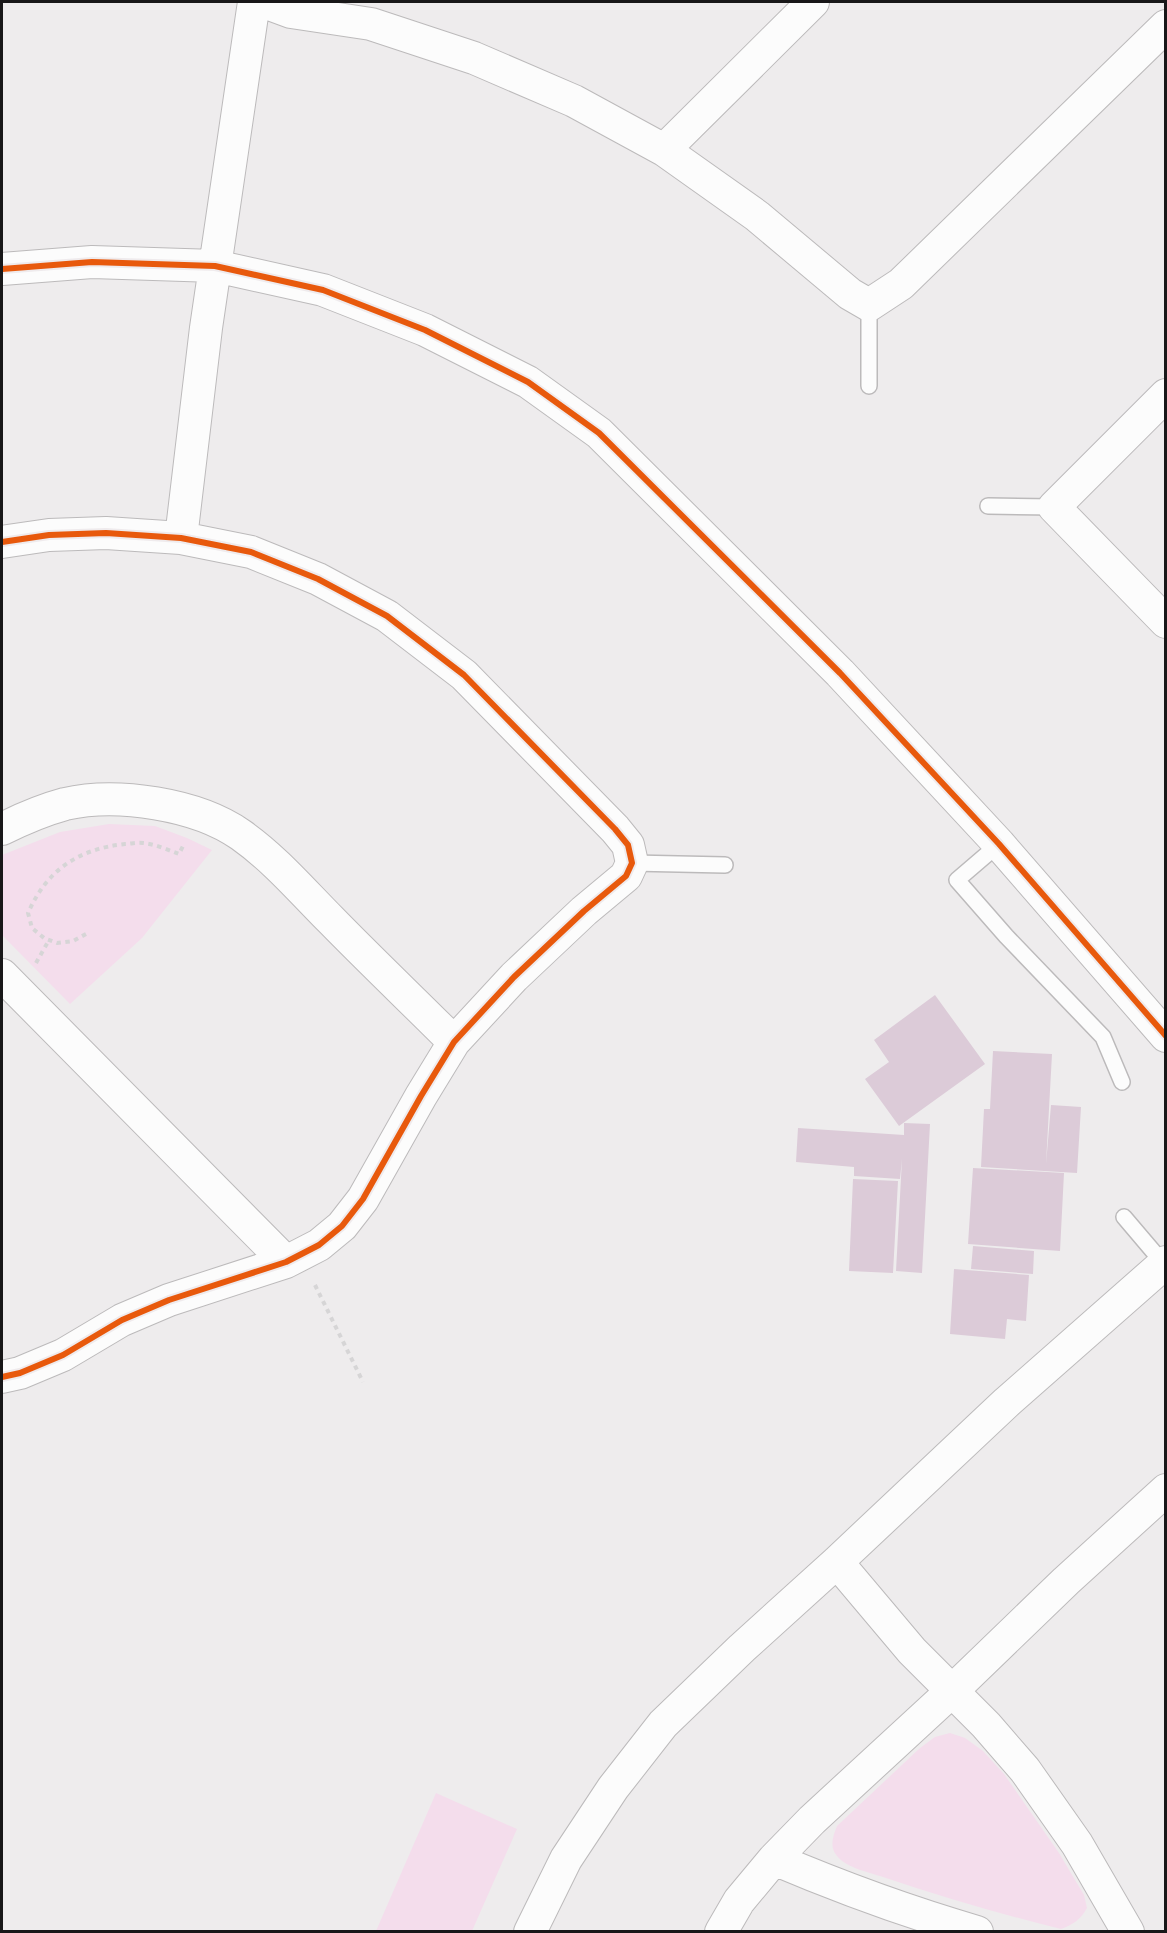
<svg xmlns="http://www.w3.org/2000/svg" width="1167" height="1933" viewBox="0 0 1167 1933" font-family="'Fira Sans Condensed',sans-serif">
<rect width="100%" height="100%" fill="#eeeced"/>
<path fill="#f4ddec" d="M109 824 155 826 187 838 212 850 142 938 70 1004 2 935V855L60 832Z
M950 1733 965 1738 983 1751 1004 1774 1059 1853 1084 1895 1087 1908C1080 1920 1074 1924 1061 1929 1001 1914 941 1897 883 1877 868 1872 847 1868 837 1856 829 1847 833 1836 837 1826L920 1748 935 1737Z
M436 1793 517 1829 472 1931H376Z"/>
<path fill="#dccbd8" d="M935 995 985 1064 899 1126 865 1079 889 1062 874 1040Z
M993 1051 1052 1054 1046 1164 1051 1105 1081 1107 1077 1173 981 1167 984 1109H990Z
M904 1123 930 1124 922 1273 896 1271 902 1159 900 1179 854 1176V1167L796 1162 798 1128 904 1135Z
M973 1168 1064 1173 1060 1251 968 1244Z
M853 1179 898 1181 893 1273 849 1271Z
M973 1246 1034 1251 1033 1274 971 1269Z
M954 1269 1029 1275 1026 1321 1007 1319 1005 1339 950 1334Z"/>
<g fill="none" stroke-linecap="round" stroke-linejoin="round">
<defs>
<path id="service" d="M869 386V305
M988 506 1054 507
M999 844 957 880 1006 936 1103 1037 1122 1082
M632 863 725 865
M1124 1217 1163 1263"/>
<path id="minor" d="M264 2 291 12 371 24 474 58 574 101 664 150 757 216 850 294 869 305 901 284 1166 26
M664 150 813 2
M2 269 92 262 215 266 323 290 425 330 528 382 599 433 840 673 999 844 1166 1036
M1166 395 1054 507 1166 622
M181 538 206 328 254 2
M2 542 49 535 106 533 181 538 251 552 318 579 387 616 464 675 615 829 628 845 632 863 626 876 584 911 514 977 454 1042 421 1096 363 1199 342 1226 319 1245 286 1262 169 1300 122 1320 63 1355 20 1373 2 1377
M2 829C22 819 43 810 65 804 117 792 197 804 241 835 275 859 302 891 331 920 371 961 413 1001 454 1042
M2 975 286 1262
M837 1562 912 1651 986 1725 1025 1770 1077 1844 1128 1932
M774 1859C840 1887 908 1912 977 1932
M530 1932 566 1859 613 1788 663 1724 742 1648 837 1562 1007 1402 1166 1262
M721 1932 739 1901 774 1859 812 1820 952 1691 1066 1581 1166 1490"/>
</defs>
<use href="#service" stroke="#bcbabb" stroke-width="18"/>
<use href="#minor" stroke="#bcbabb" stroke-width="34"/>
<path stroke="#d6d5d6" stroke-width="4" stroke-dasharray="4.5 4.5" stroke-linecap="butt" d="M86 934 73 941 57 943 44 938 32 928 28 913C47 870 78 849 125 844 130 844 137 842 143 843 155 844 168 850 179 854L184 844
M36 963 49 940
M315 1285 363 1382"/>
<use href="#service" stroke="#fcfcfc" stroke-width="15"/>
<use href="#minor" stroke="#fcfcfc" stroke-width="32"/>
<defs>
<path id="cycleway" d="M2 269 92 262 215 266 323 290 425 330 528 382 599 433 840 673 999 844 1166 1036
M2 542 49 535 106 533 181 538 251 552 318 579 387 616 464 675 615 829 628 845 632 863 626 876 584 911 514 977 454 1042 421 1096 363 1199 342 1226 319 1245 286 1262 169 1300 122 1320 63 1355 20 1373 2 1377"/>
</defs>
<use href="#cycleway" stroke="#efebed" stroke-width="10"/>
<use href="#cycleway" stroke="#e8590c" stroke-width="6"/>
</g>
<rect width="1167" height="1933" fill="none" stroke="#181718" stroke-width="6"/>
</svg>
